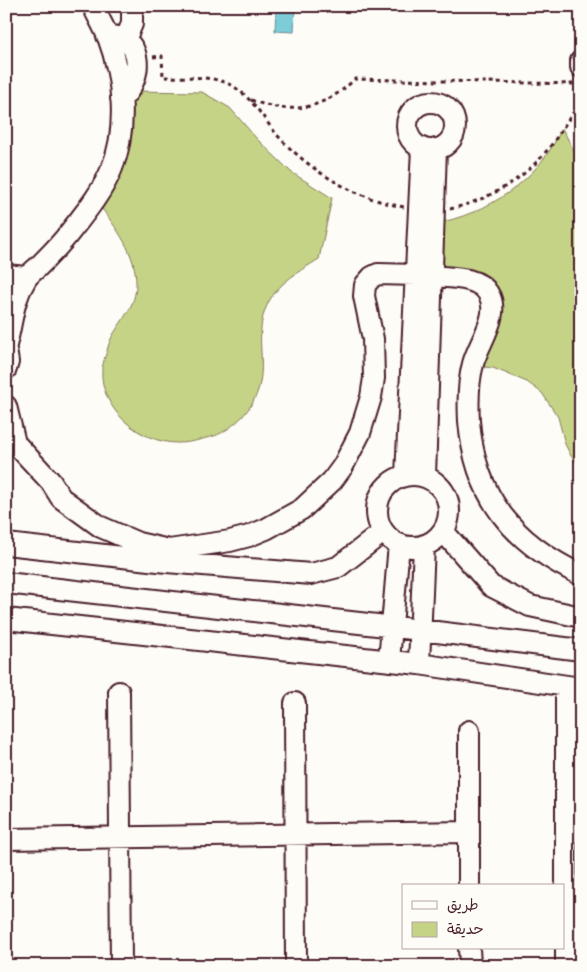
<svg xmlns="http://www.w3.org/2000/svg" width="587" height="972" viewBox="0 0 587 972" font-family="Mali,'Playpen Sans Arabic',sans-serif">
<rect width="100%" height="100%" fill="#fdfcf7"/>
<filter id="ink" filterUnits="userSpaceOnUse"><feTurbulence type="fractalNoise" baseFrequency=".02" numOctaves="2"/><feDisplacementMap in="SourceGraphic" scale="10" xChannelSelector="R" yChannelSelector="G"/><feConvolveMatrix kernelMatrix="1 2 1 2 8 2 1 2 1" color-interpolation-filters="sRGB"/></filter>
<g filter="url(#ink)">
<path fill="#c5d387" stroke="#887959" d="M129 91 202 92 230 108 257 139 291 172 332 198 319 259C300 271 279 282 268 303 248 343 279 376 242 417 235 424 224 433 214 436 202 439 191 443 178 443 140 443 99 409 102 369 103 362 106 354 108 347 113 327 135 312 136 286 137 253 116 228 97 202Z
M562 128 581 164V467L571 456 565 444 558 417 542 393 527 382 493 368 476 366 490 315 473 284 429 271 433 224C488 214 539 180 562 128Z"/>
<path fill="#7dcdd9" stroke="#698793" d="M276 6H295L294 32 275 31Z"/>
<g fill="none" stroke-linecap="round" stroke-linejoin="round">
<defs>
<path id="minor" d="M107 36C144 34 144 79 121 99
M125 40 132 24V6
M581 61V67
M407 126a24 24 0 1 1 48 0a24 24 0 1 1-48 0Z
M6 275 26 277
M432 276C449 278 478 276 488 293 502 315 478 343 473 364 468 382 468 403 469 421 475 497 513 543 581 575
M6 345C13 320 12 302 26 279 29 274 35 270 39 266 50 255 61 244 70 232 85 213 103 191 112 168 128 128 123 77 108 37 104 27 98 17 93 6
M6 350 8 362 6 369
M6 406 15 443 51 482 61 498 101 527 138 543 169 550 230 541 249 536 266 529 302 509 332 481 343 466 360 433 371 397 374 378 373 339 364 296 365 285 372 277 378 274 416 275
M377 511a36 36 0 1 1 72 0a36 36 0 1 1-72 0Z
M406 475 422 148
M425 476 436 149
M443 531 491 586 530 606 581 617
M6 544 167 562 311 574 338 567 383 532
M6 583 421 630 581 650
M6 619 419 664 581 688
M389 661 399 544
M419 664 424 545
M566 687V966
M119 692 121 966
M295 703 296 966
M469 731V886
M6 839 469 832
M469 948 470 966"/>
</defs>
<use href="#minor" stroke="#4a1f2b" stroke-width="24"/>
<path stroke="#4a1f2b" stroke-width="3" stroke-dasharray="4 4" stroke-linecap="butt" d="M153 57 162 56 163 77C184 78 207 75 227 83 251 94 263 119 279 137 311 172 357 199 404 207
M251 100C291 116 324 109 355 79L575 84
M450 209C491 199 527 178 552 144 562 130 570 116 581 102"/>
<use href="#minor" stroke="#fdfcf7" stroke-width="20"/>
</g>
</g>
<rect width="587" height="972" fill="none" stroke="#fdfcf7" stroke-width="25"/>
<rect x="12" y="12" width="562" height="947" fill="none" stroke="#4a1f2b" stroke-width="2" filter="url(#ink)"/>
<rect x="402" y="884" width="162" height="65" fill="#fdfcf7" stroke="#b5a4a5"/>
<rect x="412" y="901" width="25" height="8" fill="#fdfcf7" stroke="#b5a4a5"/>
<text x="447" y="910" font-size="15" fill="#4a1f2b">طريق</text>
<rect x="412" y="922" width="25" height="15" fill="#c5d387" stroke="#b5a4a5"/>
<text x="447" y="934" font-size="15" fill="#4a1f2b">حديقة</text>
</svg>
